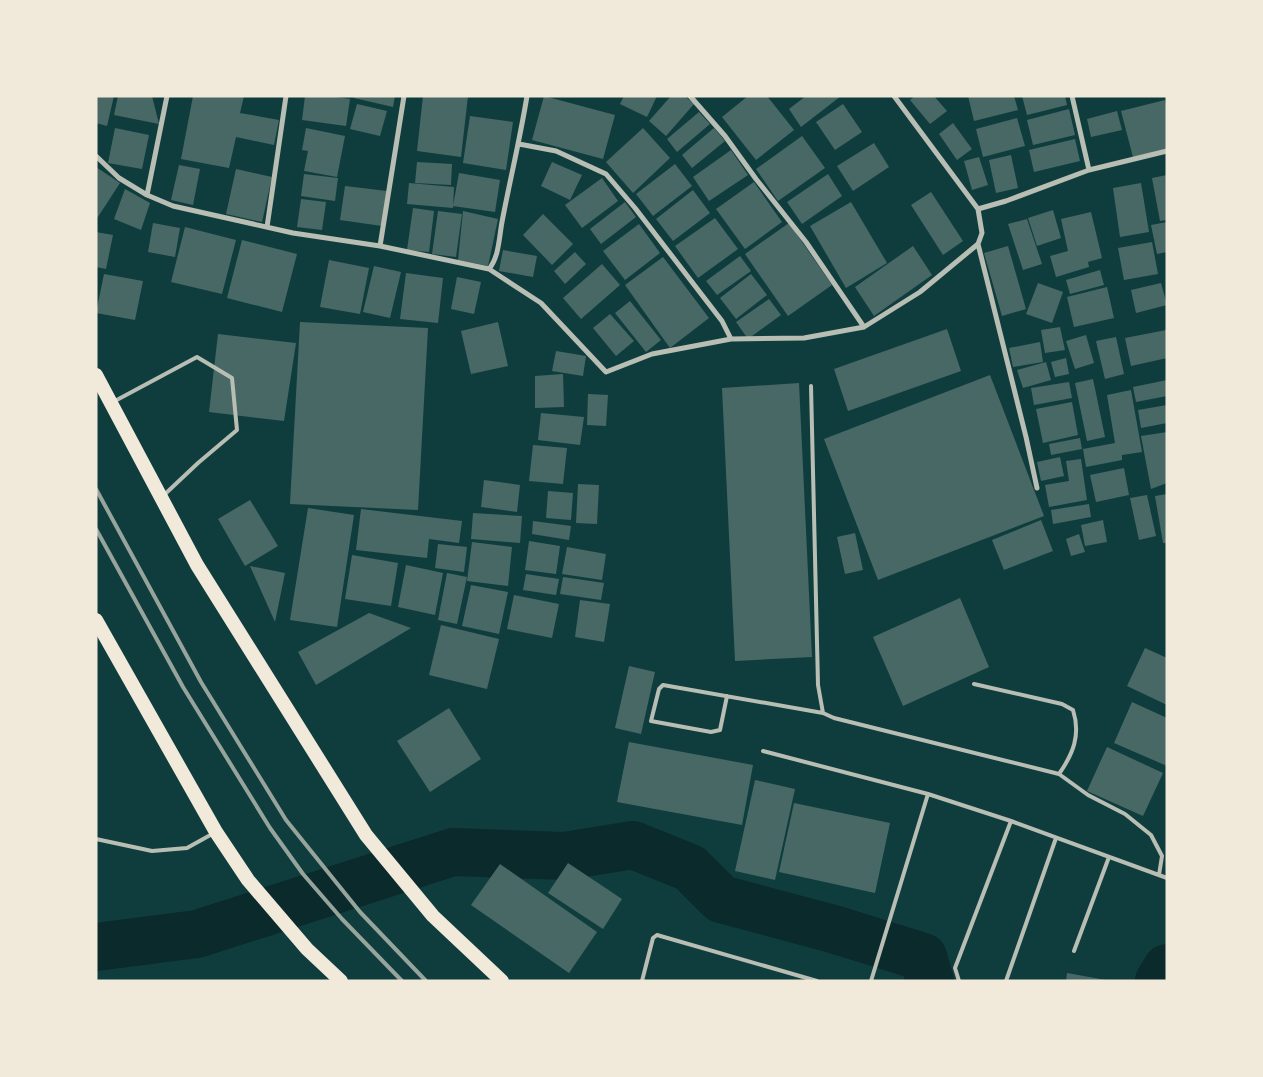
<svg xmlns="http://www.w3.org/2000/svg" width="1263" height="1077" viewBox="0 0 1263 1077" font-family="Quicksand,sans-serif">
<rect width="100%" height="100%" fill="#0f3d3e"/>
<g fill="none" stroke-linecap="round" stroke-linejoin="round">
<path stroke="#0a2a2b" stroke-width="48" d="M96 947 197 934 453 852 565 856 633 845 690 868 721 899 833 929 923 957 930 981
M1159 981 1167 968"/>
</g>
<path fill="#486865" d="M96 96H114L107 126 96 123Z
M118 96H152L159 124 114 115Z
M193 96H244L240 113 279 120 274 145 236 137 229 168 181 159Z
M305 96H329L350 99 346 126 302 120Z
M355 96H395L393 107 354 98Z
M423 96H468L461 157 417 151Z
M544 96 615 115 603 159 532 140Z
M624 96H657L647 117 620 104Z
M671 96H685L694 104 666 136 649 121Z
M748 96H767L794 130 756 160 722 117Z
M806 96H841L801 127 789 109Z
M915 96H934L947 111 930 124 910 100Z
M968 96H1014L1018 110 974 121Z
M1022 96H1065L1067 105 1027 115Z
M1165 100 1167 107V149L1133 157 1121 111Z
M357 104 387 111 380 136 350 129Z
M843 104 862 132 835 150 816 122Z
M1069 109 1075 135 1033 145 1027 120Z
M1117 111 1122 130 1091 137 1087 119Z
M699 112 710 124 677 152 667 139Z
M470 116 513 122 506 170 463 163Z
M1017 118 1025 146 983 157 976 129Z
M953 123 972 149 957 160 939 134Z
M115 128 149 135 142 169 108 163Z
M306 128 345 136 337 177 304 171 308 151 302 150Z
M643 128 670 158 633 193 606 162Z
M714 128 725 141 692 168 682 155Z
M802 136 825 168 778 201 756 169Z
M1075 139 1080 161 1034 172 1029 150Z
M874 143 889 167 853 191 837 166Z
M731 150 748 175 709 201 693 177Z
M1011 155 1018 188 996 193 989 160Z
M979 157 988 185 972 190 964 161Z
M417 162 452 164 451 185 415 183Z
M552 162 582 175 570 200 541 186Z
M675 164 692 186 653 216 636 194Z
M179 165 200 169 193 205 171 200Z
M96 167 120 183 96 220Z
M236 169 272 177 262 222 226 214Z
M459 173 500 180 495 212 453 206Z
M304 174 338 178 335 201 301 196Z
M828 174 842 196 802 224 787 202Z
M1167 175V220L1160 221 1152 178Z
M602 178 618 201 582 228 565 205Z
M754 182 782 222 745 249 716 209Z
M409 183 454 187 453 208 407 204Z
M1141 183 1149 232 1120 237 1113 188Z
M345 186 387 191 382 226 340 220Z
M125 189 150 203 141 230 114 219Z
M693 190 710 213 673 241 656 219Z
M931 192 963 241 943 255 911 205Z
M301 199 326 202 322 230 297 227Z
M625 202 636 217 601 244 590 229Z
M851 202 887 263 846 288 810 226Z
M413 208 434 211 429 252 407 250Z
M1053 210 1061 238 1037 246 1028 218Z
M438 211 462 214 456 257 432 254Z
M463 211 498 219 488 266 458 260Z
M1091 212 1102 258 1088 262 1089 267 1056 277 1050 256 1068 251 1061 219Z
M543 214 573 244 552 265 523 235Z
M715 218 738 249 698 278 675 246Z
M1027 219 1042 264 1023 270 1008 224Z
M1167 222V252L1157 254 1151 225Z
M153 223 180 228 175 257 148 252Z
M789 223 832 285 788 316 745 254Z
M639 224 660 253 625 280 603 251Z
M185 227 236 240 222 294 171 282Z
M96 232 113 235 106 269 96 267Z
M242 240 297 254 282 312 227 298Z
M1152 242 1158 274 1124 280 1118 248Z
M913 246 932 275 874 316 855 287Z
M1008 246 1026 309 1002 316 984 253Z
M503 250 537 256 533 277 499 271Z
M575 252 586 264 565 284 554 271Z
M740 256 751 271 717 295 706 281Z
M663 257 709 318 670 348 625 285Z
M329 260 369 268 360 314 320 307Z
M602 264 620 285 581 319 563 298Z
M374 266 401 272 390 318 363 312Z
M1100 270 1104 285 1070 294 1066 280Z
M406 273 443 278 438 323 400 319Z
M104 274 143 281 135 320 96 313Z
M751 274 767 295 736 319 720 298Z
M457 277 481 282 474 314 451 309Z
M1038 283 1063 292 1052 323 1026 314Z
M1161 283 1167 305 1136 313 1131 290Z
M1107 287 1114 318 1074 327 1067 297Z
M769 299 781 315 748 339 736 322Z
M630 301 661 340 646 352 615 313Z
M610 314 634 341 616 356 593 328Z
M300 322 428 328 418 510 290 504Z
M498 322 508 366 471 374 461 331Z
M1060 327 1065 350 1045 353 1041 330Z
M947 329 961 371 848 411 834 369Z
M1166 330 1167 358 1131 366 1125 338Z
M218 334 296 343 284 421 209 412Z
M1086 335 1094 363 1075 369 1066 341Z
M1116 337 1124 374 1105 379 1096 341Z
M1040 342 1043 362 1013 367 1009 348Z
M556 351 586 356 583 376 552 371Z
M1066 358 1069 374 1055 377 1051 362Z
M1046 362 1051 380 1023 388 1017 370Z
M563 374 564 407 535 408V376Z
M990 375 1044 516 878 580 824 439Z
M1093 379 1105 437 1087 441 1075 383Z
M1167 380V396L1136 402 1133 387Z
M1069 382 1072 398 1034 405 1031 388Z
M799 383 812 657 735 661 722 388Z
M1131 390 1142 452 1122 455V460L1086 467 1083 449 1115 443 1107 395Z
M588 394 608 395 606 426 587 425Z
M1072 402 1078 435 1043 443 1036 409Z
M1167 405V423L1141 428 1138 410Z
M541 413 584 417 580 445 538 440Z
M1167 432V483L1151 489 1141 436Z
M1080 438 1082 449 1051 455 1049 444Z
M533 445 567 448 563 484 529 481Z
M1060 457 1064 476 1041 481 1037 462Z
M1081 459 1087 500 1049 507 1045 485 1069 481 1066 461Z
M1124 468 1129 495 1096 502 1090 475Z
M484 480 520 485 517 512 481 507Z
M578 484 599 485 597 524 576 523Z
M548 491 573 493 571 520 546 518Z
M1167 494V543H1163L1155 496Z
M1147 495 1156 536 1139 540 1130 498Z
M250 500 278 546 245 566 218 519Z
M1089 504 1091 517 1053 524 1051 510Z
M308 508 354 515 337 627 290 620Z
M361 509 462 521 459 543 429 539 427 558 356 550Z
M473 513 522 516 520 543 471 539Z
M1041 520 1053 551 1004 570 992 540Z
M1103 520 1107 542 1085 546 1081 525Z
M533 521 571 526 569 540 532 534Z
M855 533 863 570 845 574 837 537Z
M1079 534 1085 552 1071 556 1066 539Z
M529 541 560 546 556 574 525 570Z
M472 542 512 547 508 586 467 581Z
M438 544 467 547 464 572 435 568Z
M567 547 606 554 602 580 562 574Z
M352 555 398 563 391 606 345 599Z
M406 565 443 573 435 615 398 607Z
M250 566 285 573 275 622Z
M447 573 467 577 457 624 438 620Z
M526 574 559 579 556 595 523 590Z
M563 577 604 583 601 600 560 594Z
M471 585 508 592 499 634 462 626Z
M514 595 559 604 552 638 507 629Z
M960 598 989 667 903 706 873 637Z
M580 600 610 604 604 642 575 637Z
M369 613 411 628 316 685 298 652Z
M441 625 499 639 487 689 429 675Z
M1145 648 1167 658V705L1127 686Z
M629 666 655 672 641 734 615 728Z
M1132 702 1167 718V766L1114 743Z
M449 708 481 759 430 792 397 741Z
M629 742 753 765 742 825 617 802Z
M1107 747 1163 773 1143 816 1087 791Z
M755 780 795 789 775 880 735 871Z
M794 803 890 823 875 893 779 872Z
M568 863 622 899 603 929 548 893Z
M500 864 597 932 569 973 471 905Z
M1067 973 1106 980V981H1066Z"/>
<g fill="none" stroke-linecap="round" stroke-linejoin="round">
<path stroke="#b8beb3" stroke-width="4" d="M811 386 818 685 823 713 834 718 1059 774 1088 795 1125 814 1151 835 1162 856 1159 875
M113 402 197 357 232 378 237 430 198 463 164 495
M974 684 1062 704 1073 710C1081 735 1073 754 1059 774
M727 696 720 730 711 732 651 721 659 689 663 685 823 713
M763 751 928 794 1011 821 1167 878
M96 839 152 851 187 848 214 833
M1074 951 1109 857
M642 981 653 938 657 935 817 981
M871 981 928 794
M959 981 955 968 1011 821
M1006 981 1056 838"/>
<path stroke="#b8beb3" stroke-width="5" d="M690 96 725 136 756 179 806 242 864 327
M1072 96 1089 170
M519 144 556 151 606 174 635 208 722 321 731 339
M96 156 119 178 147 195 173 206 293 233 380 246 489 269 541 303 606 372 652 354 731 339 804 338 864 327 920 292 978 244 982 233 978 209 894 96
M147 195 167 96
M978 209 1006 201 1089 170 1167 151
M267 227 286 96
M978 244 1026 437 1037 488
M380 246 404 96
M489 269C499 257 499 238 502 222 510 180 520 139 527 96"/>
<path stroke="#f1e9da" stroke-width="14" d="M96 375 197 565 366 835 433 916 502 981
M96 620 216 832 248 880 307 949 341 981"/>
<path stroke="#97a49c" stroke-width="4" d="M96 489 201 682 286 820 360 912 426 981
M96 529 183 687 270 828 303 874 342 919 402 981"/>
</g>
<rect width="1263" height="1077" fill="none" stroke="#f1e9da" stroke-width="195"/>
</svg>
